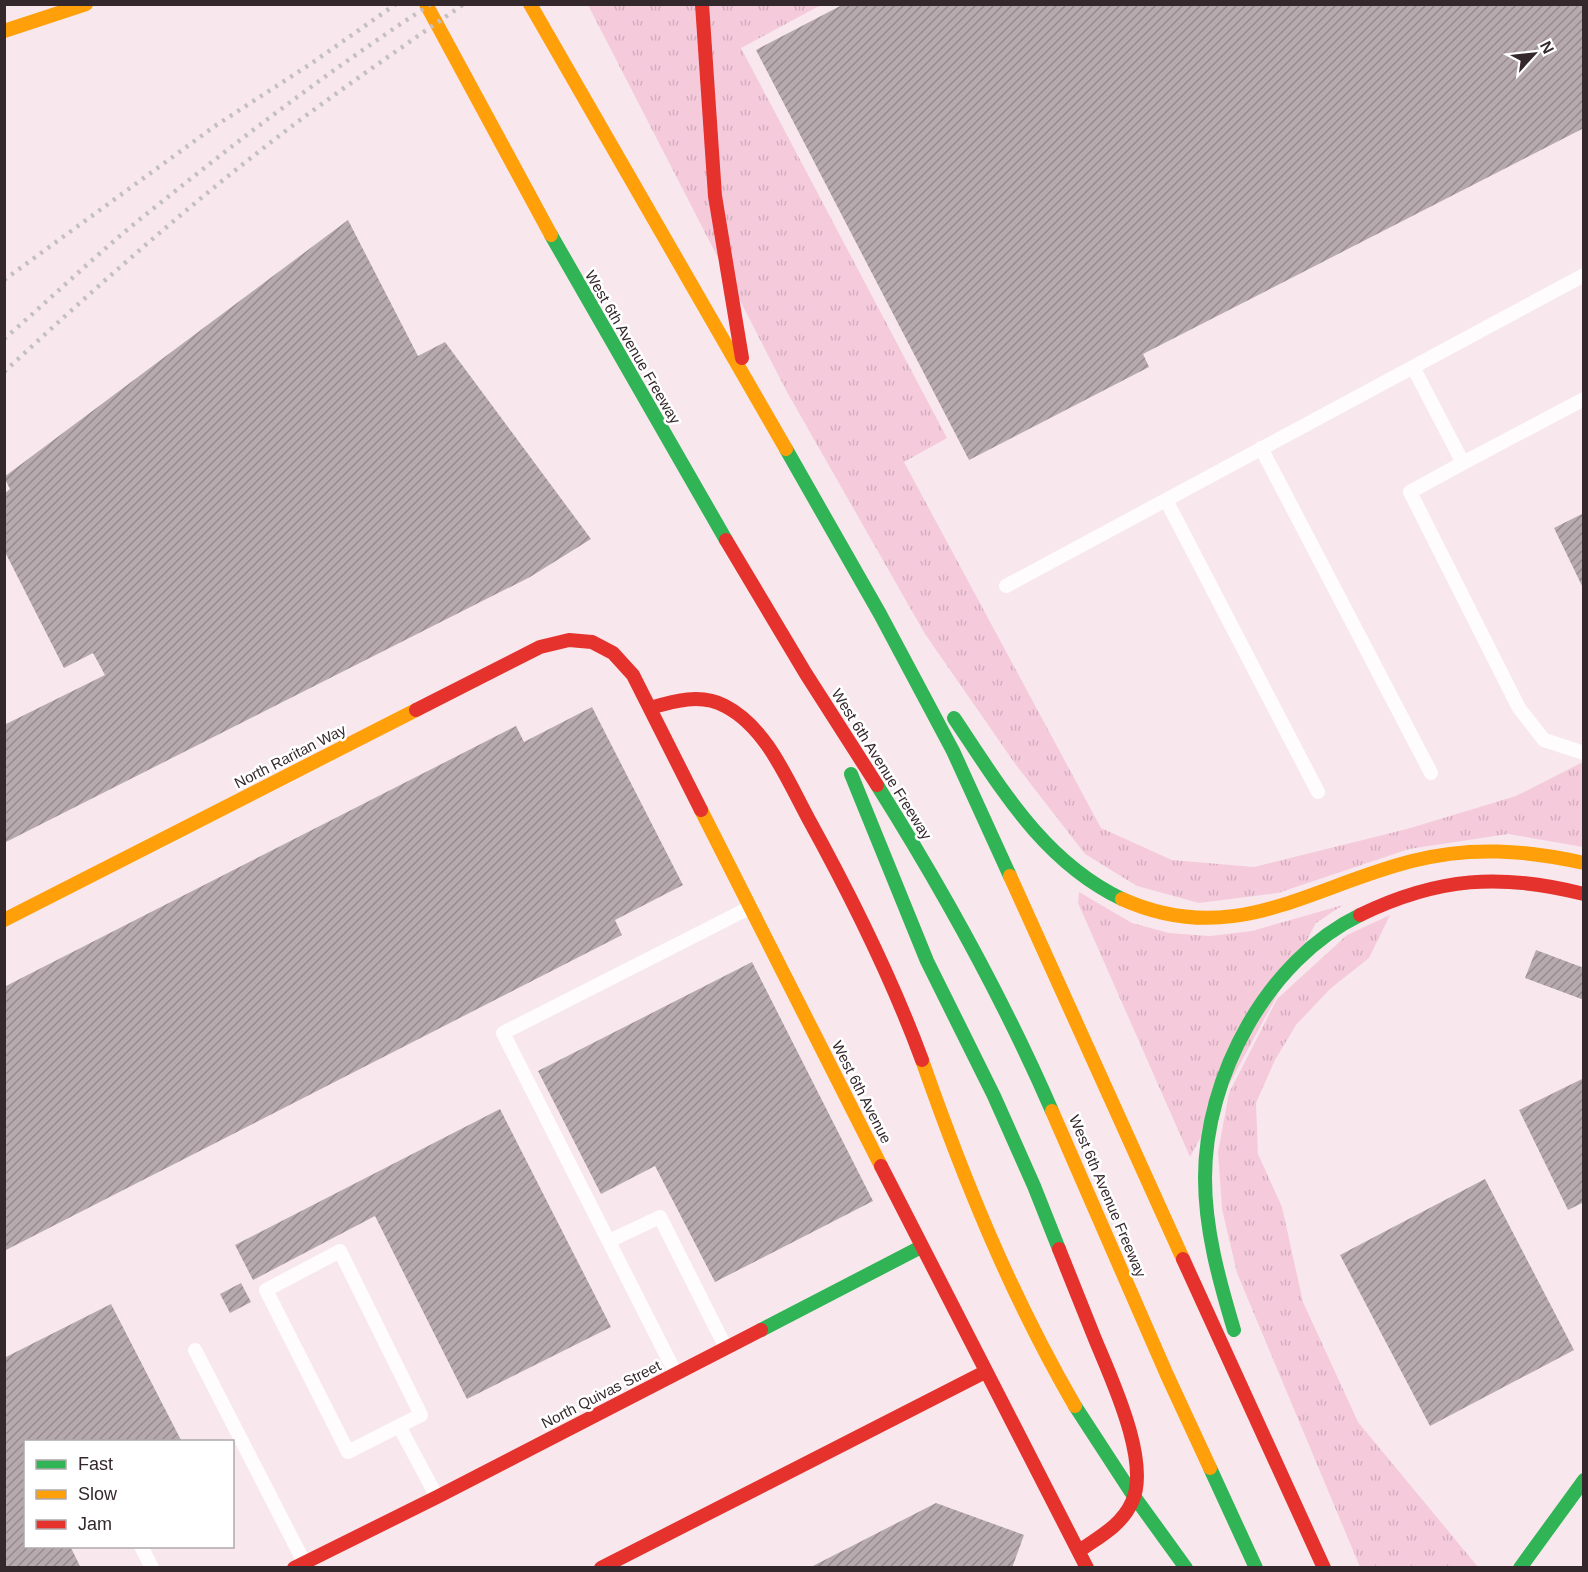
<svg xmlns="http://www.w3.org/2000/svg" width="1588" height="1572" viewBox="0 0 1588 1572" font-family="Helvetica,sans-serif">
<defs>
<pattern id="grass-tufts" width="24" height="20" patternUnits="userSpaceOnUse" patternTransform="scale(1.5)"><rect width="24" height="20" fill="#f5cbdc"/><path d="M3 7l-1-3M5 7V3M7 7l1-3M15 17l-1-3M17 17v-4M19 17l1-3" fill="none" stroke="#d3aebd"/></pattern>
<pattern id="building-hatch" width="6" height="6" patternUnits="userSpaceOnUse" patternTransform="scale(1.5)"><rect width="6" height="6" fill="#b7aaaf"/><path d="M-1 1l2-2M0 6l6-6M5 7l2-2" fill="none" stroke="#968a8f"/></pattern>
</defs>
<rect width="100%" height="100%" fill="#f8e8ee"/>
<path fill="url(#grass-tufts)" d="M588 5H821L741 48 947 438 904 462 1101 828 1172 860 1254 867 1407 829 1516 796 1583 762V847L1508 834 1409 849 1278 893 1199 903 1137 886 1085 854 1016 765 925 634 787 392Z
M1079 892 1132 923 1169 933 1210 936 1252 931 1343 905 1316 923 1190 1157 1078 903Z
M1390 915 1369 958 1330 989 1296 1025 1275 1060 1256 1103 1258 1154 1282 1207 1303 1302 1358 1422 1478 1567H1360L1237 1273 1222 1209 1218 1152 1229 1093 1277 999 1347 935Z"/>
<path fill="url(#building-hatch)" d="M844 4H1584V128L1143 354 1149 367 969 460 756 50Z
M348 220 418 356 445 342 591 539 530 577 4 843V725L105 675 93 653 64 668 4 550V494L10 489 4 477Z
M1584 513V590L1554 528Z
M592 707 683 885 615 920 622 935 4 1251V987L516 726 524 742Z
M1536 950 1584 968V1000L1525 978Z
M752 962 873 1201 715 1282 655 1166 601 1194 538 1071Z
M1584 1078V1202L1568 1210 1519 1110Z
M500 1109 611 1327 467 1399 375 1216 253 1280 235 1245Z
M1485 1179 1574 1350 1430 1426 1340 1255Z
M241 1283 251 1302 230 1313 220 1294Z
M111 1304 182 1442H26V1546H70L81 1568H4V1358Z
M936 1503 1024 1535 1012 1568H809Z"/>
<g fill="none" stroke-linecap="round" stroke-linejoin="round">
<path stroke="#fefcfc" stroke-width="14" d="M1413 367 1463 463 1584 399
M1261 448 1431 773
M1463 463 1410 492 1519 708 1544 740 1584 753
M1166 500 1318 792
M1006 586 1584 275
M609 1241 660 1217 726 1348
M195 1350 304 1562
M676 1374 503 1033 751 907
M399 1426 348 1452 266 1290 340 1251 421 1415 399 1426 437 1497
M141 1546 152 1568"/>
<path stroke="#30b455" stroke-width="14" d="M551 235 726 540
M786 449 880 614 953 751 1010 876
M954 718C1001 788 1043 861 1122 899
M851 774 927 961 994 1096 1034 1186 1059 1249
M877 785C943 890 1002 996 1052 1111
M761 1330 921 1247
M1234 1330C1219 1280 1205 1230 1205 1178 1205 1077 1267 960 1360 915
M1075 1406 1131 1492 1186 1568
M1210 1468 1256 1568
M1520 1568 1584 1480"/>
<path stroke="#ff9f0a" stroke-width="14" d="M426 4 551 235
M530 4 786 449
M4 31 86 4
M701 810 881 1166
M1010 876 1183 1259
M1122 899C1233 949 1309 887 1412 861 1470 846 1526 850 1584 863
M4 920 416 710
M922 1060C964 1180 1011 1296 1075 1406
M1052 1111 1167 1375 1210 1468"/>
<path stroke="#e5322d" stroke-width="14" d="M702 4 715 196 742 358
M726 540 806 674 877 785
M650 708C674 701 701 693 725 706 766 727 787 779 808 818 851 896 891 976 922 1060
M416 710 540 647 569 640 592 642 613 653 633 675 701 810
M1360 915C1438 877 1501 873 1584 894
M881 1166 1087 1568
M1059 1249C1071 1279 1083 1309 1095 1339 1111 1378 1151 1462 1132 1502 1122 1525 1099 1537 1079 1551
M1183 1259 1324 1568
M294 1568 437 1497 761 1330
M601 1568 985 1372"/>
<path stroke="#c4c0c2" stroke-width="4.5" stroke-dasharray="3 6" stroke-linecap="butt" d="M4 280 215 126 312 63 396 4
M4 339C56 294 105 246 159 204 246 134 337 65 431 4
M4 372C98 285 194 200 296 123 351 82 408 43 464 4"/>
</g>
<g text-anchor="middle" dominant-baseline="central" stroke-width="5" stroke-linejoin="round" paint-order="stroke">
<g font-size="15" fill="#35282d" stroke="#fff">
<text transform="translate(633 347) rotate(60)">West 6th Avenue Freeway</text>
<text transform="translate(290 756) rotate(-27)">North Raritan Way</text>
<text transform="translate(882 764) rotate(58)">West 6th Avenue Freeway</text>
<text transform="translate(862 1092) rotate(63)">West 6th Avenue</text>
<text transform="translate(1108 1196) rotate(67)">West 6th Avenue Freeway</text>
<text transform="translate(601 1394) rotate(-27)">North Quivas Street</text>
</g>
</g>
<rect width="1588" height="1572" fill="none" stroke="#35282d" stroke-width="12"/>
<rect x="24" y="1440" width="210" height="108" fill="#ffffff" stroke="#aea9ab" stroke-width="1.5"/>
<rect x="36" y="1460" width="30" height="9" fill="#30b455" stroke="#aea9ab" stroke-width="1.5"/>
<text x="78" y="1470" font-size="18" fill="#35282d">Fast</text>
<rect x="36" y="1490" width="30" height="9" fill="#ff9f0a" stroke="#aea9ab" stroke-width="1.5"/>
<text x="78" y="1500" font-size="18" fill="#35282d">Slow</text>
<rect x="36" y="1520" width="30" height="9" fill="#e5322d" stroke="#aea9ab" stroke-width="1.5"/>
<text x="78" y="1530" font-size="18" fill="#35282d">Jam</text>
<g transform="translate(1534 54) rotate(63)" stroke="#ffffff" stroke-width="4.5" paint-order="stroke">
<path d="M0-4.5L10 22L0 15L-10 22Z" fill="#35282d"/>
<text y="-9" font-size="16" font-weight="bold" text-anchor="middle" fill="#35282d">N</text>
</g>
</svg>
